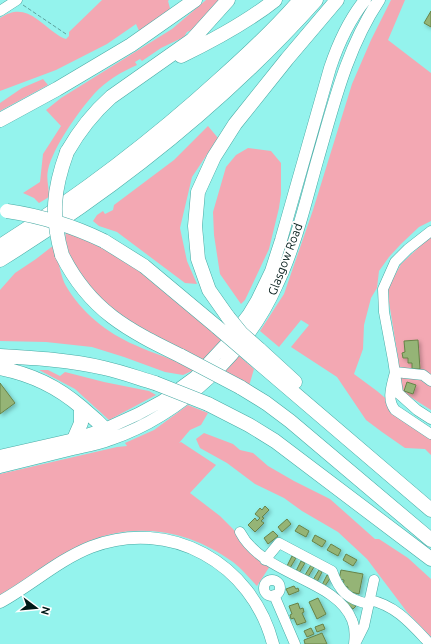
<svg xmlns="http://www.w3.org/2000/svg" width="431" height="644" viewBox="0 0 431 644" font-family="Ubuntu,sans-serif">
<defs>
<filter id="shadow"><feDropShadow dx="2" dy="2" stdDeviation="2" flood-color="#0004"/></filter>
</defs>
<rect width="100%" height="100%" fill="#94f3ed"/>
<path fill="#f3a8b3" d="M102 0H169L168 1 171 12 140 33 136 24 107 44 56 70 0 91V18C24 2 37 20 55 33 59 36 62 38 66 39L69 36V32Z
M206 0H219L197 28 187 32 184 37 161 48 142 61 140 59 135 62 137 65C121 72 106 81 94 94 79 111 53 147 48 170 46 179 49 187 49 197L39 203 34 198 23 193 40 182 43 154 61 126 46 110 61 98 172 29Z
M391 0H405L388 40 431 73V221L419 227 401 244 389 257 379 271 377 288 371 298 364 325 363 349 354 374 377 391 431 437V455L425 449 405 448 382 432 366 420 337 377 291 347 309 325 301 320 279 347 260 331 284 294 313 210 352 84 371 40Z
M43 79 48 85 0 111V103L22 88Z
M208 126 218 138 192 177 180 228 187 261 197 284 185 283 117 232 99 226 93 221 97 215 103 211 105 214 113 210 114 205 174 160Z
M248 148 271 151 281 163V194L279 208 269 249 245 300 241 304 220 274 214 235 213 212 226 167 236 155Z
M66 231C87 240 108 250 128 263 162 285 193 315 223 341L205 361C167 342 120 323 92 291 87 286 83 277 79 271 70 258 63 247 66 231Z
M431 236V410L401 391 398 358 389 302 388 288 401 264Z
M54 245C58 257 60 275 66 286 81 312 107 333 135 345 154 354 175 359 194 370L183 375 165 372 124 357 92 347 46 342 0 341V290L15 273 36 259Z
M238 355 254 369 249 386 225 371Z
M39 370H48L60 376 65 372 104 382 149 391 156 395 109 420 75 389Z
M188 405 208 413 201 425 190 430 179 443 181 442 216 465 190 493 220 516 270 566 257 586C249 578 242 569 233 562 188 529 132 520 80 545 52 559 27 579 0 595V474L117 447 127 446 125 443 154 430Z
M204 433 233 444 240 450 253 453 268 466 294 481 330 499 375 539H379L408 558 431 579V637L407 612 367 559 338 532 302 511 284 498 255 484 227 463 200 448 196 439Z"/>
<path fill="#95b476" stroke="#678348" filter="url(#shadow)" d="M431 11V27L424 23Z
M418 340 420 369H412V363H408V358H403L402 353 405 352 404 341Z
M407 382 416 385 413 394 404 391Z
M0 383 15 403 0 414Z
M265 506 269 510 262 517 264 518 261 521 264 523 255 532 248 525 255 518 257 521 260 518 255 514 260 508 262 510Z
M287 519 291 524 282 532 278 527Z
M299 525 309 531 306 537 295 531Z
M273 531 278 536 268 544 264 538Z
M315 535 326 541 322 547 312 541Z
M331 544 341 550 338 556 327 550Z
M346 554 357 560 353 566 343 560Z
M292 556 296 558 290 568 287 566Z
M301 561 305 563 299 573 296 571Z
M311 565 314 567 308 577 305 575Z
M319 570 322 572 317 582 313 580Z
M341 570 363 574 359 594 347 591 348 587 343 586 344 580 339 579Z
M327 575 331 577 325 586 322 585Z
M294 586 296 589 298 588 299 591 289 595 286 589Z
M318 598 326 614 317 619 309 602Z
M347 599 356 606 353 609 344 602Z
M298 603 300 609 303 608 304 612 302 613 306 622 297 625 294 618 291 619 290 615 292 614 289 606Z
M323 624 325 629 317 632 315 627Z
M311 628 314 634 307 637 304 631Z
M322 633 327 644H305L304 640Z"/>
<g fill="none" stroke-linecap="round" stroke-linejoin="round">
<defs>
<path id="minor" d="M0 11 17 0
M431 231 408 249 395 262 383 289 384 312 393 360 398 393 417 410 431 419
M431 381 423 375 395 372C392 385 386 399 395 410L431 434
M240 532C263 576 336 579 352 620 355 627 355 636 354 644
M265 560 279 543 332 571C339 591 348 600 369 604
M264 588a8 8 0 1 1 16 0a8 8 0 1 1-16 0Z
M274 595 295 644
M369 600C396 605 412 625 430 644
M356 642 364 626 374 580"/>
<path id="major" d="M0 456 74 439 105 429 138 414 162 401 195 377 225 345 248 315 257 300 271 271 281 240 330 68C338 44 349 20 365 0
M0 467C24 461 49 455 73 449 86 446 99 444 111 439 181 415 247 353 277 285 296 245 306 200 318 158 334 103 347 48 379 0
M0 602C31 585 58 560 91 547 170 517 252 563 273 644"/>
<path id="highway" d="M181 56C214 40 246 23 275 0
M0 120 57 89 131 45 195 0
M67 152C79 131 93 113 111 97L192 40 228 0
M104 241 144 266 217 327
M0 246C78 197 152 141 220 79 248 54 276 28 300 0
M62 255C90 311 128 330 181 356
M0 260C116 188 225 102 316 0
M228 317 209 290 198 259 195 226 198 192 214 157 235 124 287 59 337 0
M259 349 295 382
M0 356C35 358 70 360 104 368 122 372 138 378 155 383
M252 357 431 510
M0 368C31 374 57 386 81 407V423L74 439
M240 387 266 403 290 421 431 540
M208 404 249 425 275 441 431 559
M81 407 97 421 105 429"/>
</defs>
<use href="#minor" stroke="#49aaa4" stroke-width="11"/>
<use href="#major" stroke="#49aaa4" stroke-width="13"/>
<use href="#highway" stroke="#49aaa4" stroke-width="15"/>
<path stroke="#5ea39f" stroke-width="1" stroke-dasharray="4 2" stroke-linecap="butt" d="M23 5 66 34"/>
<use href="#minor" stroke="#fff" stroke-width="10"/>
<use href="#major" stroke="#fff" stroke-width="12"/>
<use href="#highway" stroke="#fff" stroke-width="14"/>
<defs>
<path id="highway-bridge" d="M7 211C41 216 73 226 104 241
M62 255C51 216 53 190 67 152
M228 317 241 333 259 349
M217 327 252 357
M181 356 240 387
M155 383 208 404"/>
</defs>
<use href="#highway-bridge" stroke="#49aaa4" stroke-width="15" stroke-linecap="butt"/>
<use href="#highway-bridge" stroke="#fff" stroke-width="14"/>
</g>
<g text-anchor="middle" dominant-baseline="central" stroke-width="3.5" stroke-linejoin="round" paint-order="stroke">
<g font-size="12" fill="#001917" stroke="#fff">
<text transform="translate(285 259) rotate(-69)">Glasgow Road</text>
</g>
</g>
<g transform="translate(36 608) rotate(106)" stroke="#ffffff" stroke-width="3" paint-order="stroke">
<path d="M0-3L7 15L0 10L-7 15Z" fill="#001917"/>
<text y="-6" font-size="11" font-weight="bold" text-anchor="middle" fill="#001917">N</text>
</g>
</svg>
